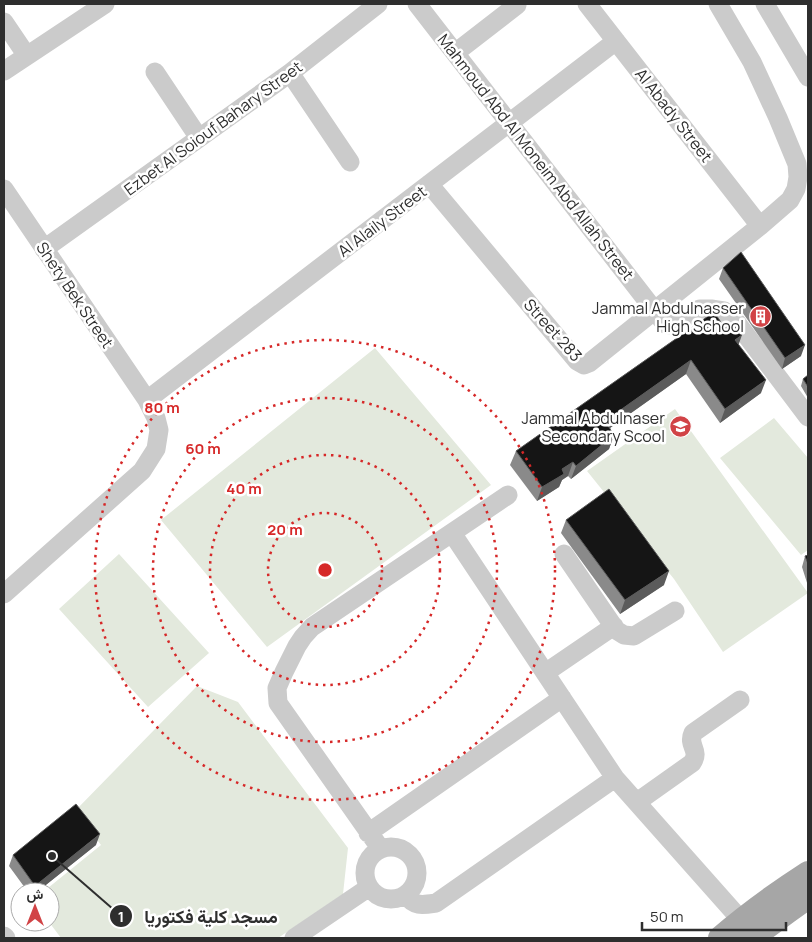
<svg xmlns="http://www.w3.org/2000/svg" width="812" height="942" viewBox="0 0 812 942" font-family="Manrope,Vazirmatn,sans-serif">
<rect width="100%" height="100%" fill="#fff"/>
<path fill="#e3e9dd" d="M375 348 491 485 267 647 161 520Z
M675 409 808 593 723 652 674 579 587 471Z
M774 418 808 458V550L801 555 720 458Z
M119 554 209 653 148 707 59 609Z
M197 686 238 702 348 848 343 894 278 938H61L49 922H50V892H43L101 845 75 811Z"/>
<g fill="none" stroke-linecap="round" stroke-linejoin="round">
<path stroke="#cbcbcb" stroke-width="19" d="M417 4 665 324 670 325 700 309H711L724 311 737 323 808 417
M587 4 760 226
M765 4 808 77
M4 22 27 56
M455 53 517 5
M4 71 105 4
M155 72 199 138
M290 73 350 162
M429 184 577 361 584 365 589 363 760 226 790 200 796 189 798 177 797 164 778 118 752 62 718 4
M4 189 147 400 156 418 159 430 156 449 142 471 4 594
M44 249 290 73 378 4
M147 400 616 41
M452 533 615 778 741 920
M564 554 616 630 624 635 634 636 675 611
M545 673 614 626
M637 802 692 763C701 750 687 746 693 733L740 700
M368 833 562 698
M365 873a26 26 0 1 1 52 0a26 26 0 1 1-52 0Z
M380 848 278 703 277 688 284 672 297 646 303 637 312 627 508 495
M406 895C414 907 423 905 436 903L615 778
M4 936 6 938
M294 938 368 888"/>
<path stroke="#a6a6a6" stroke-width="24" d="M720 938C748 914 777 893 808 873
M752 938 787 912 808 897"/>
</g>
<path fill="#8a8a8a" d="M723 268 801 356 782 369 719 279Z
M714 312 761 393 720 423 686 374 610 428 614 435 609 449 571 479 568 476 562 480 559 487 537 501 510 465 516 451Z
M808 375V398L801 386 803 379Z
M566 520 664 585 620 614 561 533Z
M808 555V586L802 567 805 556Z
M96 845 37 892H28L9 866 13 855Z"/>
<path fill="#5b5b5b" d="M742 335 737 349 735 340Z
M805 345 801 356 782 369 785 358Z
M691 360 686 374 600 435 605 421Z
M766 380 761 393 720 423 725 409Z
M614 435 609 449 571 479 576 466Z
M573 462 568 476 562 480 559 487 537 501 542 487 562 469Z
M669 571 664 585 620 614 625 600Z
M100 834 96 845 37 892H33L35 886Z"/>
<path fill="#151515" stroke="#5b5b5b" d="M741 252 805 345 785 358 723 268Z
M714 312 725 328 733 322 742 335 735 340 766 380 725 409 691 360 605 421 614 435 576 466 573 462 562 469 564 474 542 487 516 451Z
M808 375V387L803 379Z
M609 489 669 571 625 600 566 520Z
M808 555V564L805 556Z
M76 804 100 834 35 886 13 855Z"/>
<g fill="none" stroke="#d62828" stroke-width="2.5" stroke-dasharray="2.5 5">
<circle cx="325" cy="570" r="57"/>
<circle cx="325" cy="570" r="115"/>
<circle cx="325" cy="570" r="172"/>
<circle cx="325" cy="570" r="230"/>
</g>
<defs>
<symbol id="building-disc" viewBox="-11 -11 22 22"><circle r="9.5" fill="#d14346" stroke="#fff"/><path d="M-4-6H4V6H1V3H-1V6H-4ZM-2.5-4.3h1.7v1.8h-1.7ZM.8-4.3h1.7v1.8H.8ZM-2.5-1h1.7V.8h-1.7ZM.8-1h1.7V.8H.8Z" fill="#fff"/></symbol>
<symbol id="school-disc" viewBox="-11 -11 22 22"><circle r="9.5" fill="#d14346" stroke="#fff"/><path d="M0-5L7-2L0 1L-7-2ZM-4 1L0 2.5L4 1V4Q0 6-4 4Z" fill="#fff"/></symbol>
</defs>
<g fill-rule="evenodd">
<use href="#building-disc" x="748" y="304" width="25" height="25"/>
<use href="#school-disc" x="668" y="414" width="25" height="25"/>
</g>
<g text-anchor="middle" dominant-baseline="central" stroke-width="5" stroke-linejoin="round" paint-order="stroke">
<g font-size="16" fill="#2e2e2e" stroke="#fff">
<text transform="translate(674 115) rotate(52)">Al Abady Street</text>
<text transform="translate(213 128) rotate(-36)">Ezbet Al Soiouf Bahary Street</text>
<text transform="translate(536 157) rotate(52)">Mahmoud Abd Al Moneim Abd Allah Street</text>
<text transform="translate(382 221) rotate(-37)">Al Alaily Street</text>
<text transform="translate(75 295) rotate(56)">Shety Bek Street</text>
<text transform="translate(553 330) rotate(48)">Street 283</text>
</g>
<g font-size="16" fill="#2e2e2e" stroke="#fff" text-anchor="end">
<text x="744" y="308">Jammal Abdulnasser<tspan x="744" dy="18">High School</tspan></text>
<text x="665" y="418">Jammal Abdulnaser<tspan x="665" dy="18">Secondary Scool</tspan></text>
</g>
</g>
<circle cx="325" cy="570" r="8" fill="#d62828" stroke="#fff" stroke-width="2.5"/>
<g font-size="15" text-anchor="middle" font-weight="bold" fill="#d62828" stroke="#fff" stroke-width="5" stroke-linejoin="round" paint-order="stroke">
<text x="162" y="413">80 m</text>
<text x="203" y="454">60 m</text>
<text x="244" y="494">40 m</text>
<text x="285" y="535">20 m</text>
</g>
<path fill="none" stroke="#2e2e2e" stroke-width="2" d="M52 856L121 916"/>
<g fill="#2e2e2e" stroke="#fff" stroke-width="2">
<circle cx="52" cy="856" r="5"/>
<circle cx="121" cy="916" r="12"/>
</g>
<g font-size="15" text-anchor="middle" font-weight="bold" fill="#fff">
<text x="121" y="922">1</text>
</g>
<g font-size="18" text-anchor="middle" font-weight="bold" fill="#2e2e2e" stroke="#fff" stroke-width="5" stroke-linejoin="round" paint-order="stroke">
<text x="211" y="923">مسجد كلية فكتوريا</text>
</g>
<rect width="812" height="942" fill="none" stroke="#2e2e2e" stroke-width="10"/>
<g transform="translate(35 907)"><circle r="24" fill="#ffffff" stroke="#ababab"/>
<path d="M0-4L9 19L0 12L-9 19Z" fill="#d14346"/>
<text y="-8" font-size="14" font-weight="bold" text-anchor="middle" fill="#2e2e2e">ش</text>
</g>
<path d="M642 922v8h144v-8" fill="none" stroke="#2e2e2e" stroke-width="2.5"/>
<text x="650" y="922" font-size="15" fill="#2e2e2e" stroke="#ffffff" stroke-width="4" paint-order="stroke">50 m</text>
</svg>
